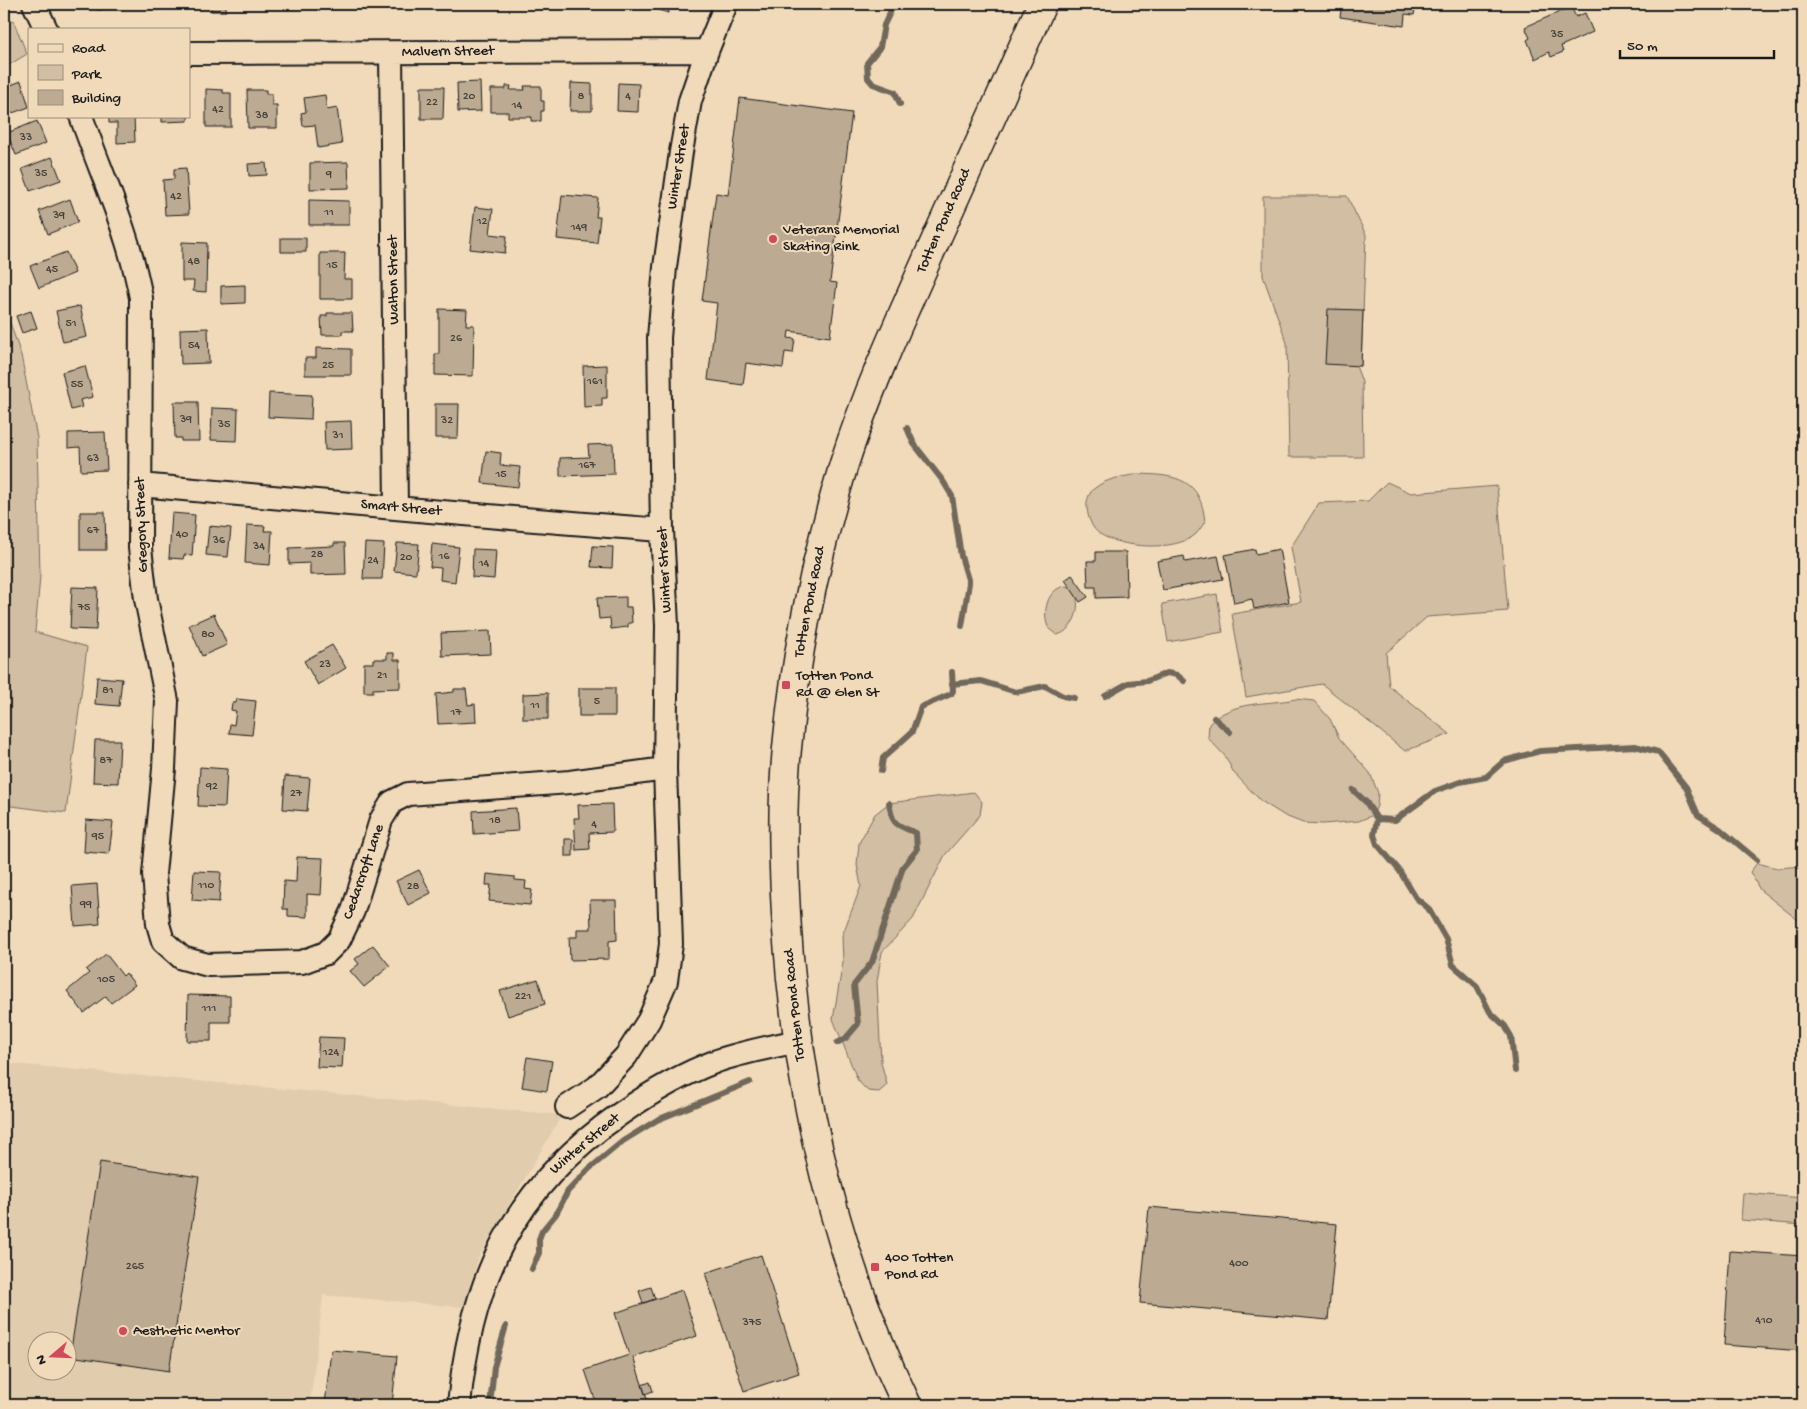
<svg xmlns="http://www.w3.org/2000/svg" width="1807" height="1409" viewBox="0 0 1807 1409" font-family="'Gochi Hand',sans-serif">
<rect width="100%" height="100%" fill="#f1daba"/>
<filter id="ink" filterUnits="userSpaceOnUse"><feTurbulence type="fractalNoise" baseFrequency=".02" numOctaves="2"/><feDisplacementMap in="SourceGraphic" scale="10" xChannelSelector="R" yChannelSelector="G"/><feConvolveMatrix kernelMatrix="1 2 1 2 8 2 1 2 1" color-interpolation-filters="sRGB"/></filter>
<g filter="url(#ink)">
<path fill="#e1ccae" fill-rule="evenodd" d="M4 1063 562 1115 479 1256 464 1307 323 1295 310 1405H4ZM38 1342H68V1372H38Z"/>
<path fill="#d2bea3" stroke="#776d60" d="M13 20 27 54 4 68V23Z
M4 184 7 194 4 295Z
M1263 196H1347L1366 235 1361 366H1356L1362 382 1363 457H1289L1287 343 1263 276Z
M4 305 21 355 37 438 40 577 35 632 87 647 66 813 4 805Z
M1138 474C1176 475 1201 478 1205 522 1202 526 1199 531 1196 534 1176 552 1121 548 1100 534 1092 529 1088 518 1087 508 1086 501 1089 492 1095 488 1107 478 1123 477 1138 474Z
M1387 482 1411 493 1497 486 1508 611 1427 617 1386 653 1389 686 1450 734 1405 751 1322 684 1246 697 1232 614 1301 602 1291 547 1319 503 1368 501Z
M1068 586C1086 597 1076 631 1057 635L1049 629C1041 614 1047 586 1068 586Z
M1217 594 1223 632 1168 642 1162 604Z
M1296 699 1314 701 1330 719 1339 738 1370 773 1378 793 1377 806 1373 815 1359 821 1323 824 1303 823 1285 816 1261 801 1234 773 1225 756 1208 738 1209 724C1232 700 1266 705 1296 699Z
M974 792 982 802 980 815 945 855 913 919 882 952 877 981 881 1062 887 1085 879 1092 868 1091 858 1081 833 1019 843 962 842 936 861 886 857 865 859 843 875 814 889 803Z
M1757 863 1777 868 1803 866V924L1760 890 1750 872Z
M1743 1193 1803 1198V1225L1741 1220Z"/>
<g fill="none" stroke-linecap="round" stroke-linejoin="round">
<path stroke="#70675a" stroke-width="6" d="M894 4 884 25 880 47 867 63 868 78 873 84 895 92 900 104
M907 428 914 444 943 481 952 496 961 556 969 583 962 626
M952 684 981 681 1016 692 1045 686 1063 696 1074 698
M1105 696 1128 683 1147 681 1167 673 1177 675 1184 681
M1214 718 1230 732
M881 771 883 758 912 732 921 707 951 694 953 691 952 672
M1353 790 1366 802 1377 819 1395 820 1435 791 1460 782 1486 777 1504 761 1540 751 1635 746 1658 752 1686 787 1698 815 1720 829 1757 860
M1377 819 1374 835 1377 844 1399 870 1416 898 1428 908 1446 939 1453 965 1477 986 1490 1012 1505 1026 1511 1036 1515 1071
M837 1043 846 1038 858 1024 854 985 872 962 903 867 917 850 916 833C895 824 893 826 889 803
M532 1269 539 1253V1239L542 1231 556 1214 568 1191 589 1169 623 1141 657 1120 750 1082
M490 1405 494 1367 506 1326"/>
</g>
<path fill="#bcab92" stroke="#1c1c1c" d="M87 4H110V9L97 10V4Z
M153 4H172V9L154 10Z
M201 4H226V11H211V5Z
M289 4H314L315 7 290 8Z
M650 4H671L668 13 649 7Z
M935 4H955V9H935Z
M1342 4H1416L1414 15 1405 14 1404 26 1340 17Z
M1571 7 1576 17 1585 13 1593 32 1561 46 1563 52 1551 57 1549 52 1535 59 1527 40 1530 38 1525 27Z
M21 81 29 107 7 115 4 110V88Z
M480 82 481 111 458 112 457 83Z
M571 83 592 84V111H570Z
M618 83 639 84 638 112 617 111Z
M506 86H511L510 90H525L524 86H541V101H544V111H541V121H531L532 117H508V112H491V89H506Z
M421 87H444L443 119H421Z
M206 89 223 90V93H231V127H206Z
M247 90H266V94H272V105H277V128H248Z
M325 95 327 110 337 108 342 144 318 148 315 125 303 126 301 113 306 112 304 98Z
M740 98 852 113 830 282 837 283 830 337 789 331 788 338 795 339 793 353 785 352 783 368 746 363 743 385 708 380 717 303 702 301 716 193 728 195Z
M109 116H134L135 142 117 143V123H109Z
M162 116H188V121L162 122Z
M37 121 46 143 16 155 7 133Z
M52 157 61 180 30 191 22 169Z
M348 162 349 188 310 189V163Z
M266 163 267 175 249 176 248 164Z
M186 168 189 214 165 215 163 180 174 179V169Z
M562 195 598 198 596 217H600L597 243 557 239Z
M70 199 78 222 48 234 39 211Z
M309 200 349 201V225H309Z
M475 207 493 209 490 234 507 236 505 253 470 249Z
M281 238H306V252H281Z
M182 242 207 243 206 292 193 291 194 281H182Z
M66 252 75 273 39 288 30 266Z
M320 253H345L344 279H352V299H320Z
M245 285V303L221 304V286Z
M80 306 87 337 63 342 56 311Z
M439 309 467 310 466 325H474L473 376 435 375V354H439Z
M1328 309 1363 310 1361 366 1325 364Z
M31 311 37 328 22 333 16 316Z
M327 313H352L353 331H342V335H322L321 316H327Z
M208 328 209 363 181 364 180 329Z
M316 348 351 349V375H305V358H316Z
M607 365V398H602V406L584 407 583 366Z
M85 366 93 397 80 400 82 407 71 410 62 372Z
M269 393 312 395 311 419 268 417Z
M174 402H198L199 441H181V438H175Z
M435 404H459L458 438H435Z
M212 408 238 409 237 441 211 440Z
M351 421 352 449 325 450 324 422Z
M105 432 107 470 81 471 80 447 68 448V433Z
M613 444 614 474 560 476V458L589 457 588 445Z
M486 451 501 453 500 465 520 467 518 487 482 483Z
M80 512H105L106 550H80Z
M172 513 195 515 192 556 184 555 183 559 169 558Z
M247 525 265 526 264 531H272L270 565 245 563Z
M209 526 231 528 228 557 206 555Z
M334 543H345L346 574 310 575V563L289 564V548L334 546Z
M365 543 384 544 382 579H363Z
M397 543 419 544 416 573 394 571Z
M432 544 459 547 455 582 440 580 441 568 430 567Z
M593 546 613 547 612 568 591 567Z
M473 549 496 550 494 579 472 577Z
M1255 549 1256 554 1279 549 1289 602 1254 609 1252 599 1234 603 1225 555Z
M1096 552H1126L1127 597 1096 598V587H1088L1087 561H1096Z
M1184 556 1185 562 1218 556 1223 579 1163 590 1157 561Z
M1072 575 1088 597 1080 602 1065 580Z
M72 587 98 588 96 630 70 629Z
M626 597V607H631L632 623H628V627L611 629 610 618 599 619 597 598Z
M214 614 227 645 202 656 189 625Z
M490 631 491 654 442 656 441 633Z
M332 645 346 668 318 685 304 661Z
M387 653H394V660H400V688L373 689V692H364V663H373V659H387Z
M97 677 122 679 119 706 95 704Z
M579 688H615V716H579Z
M454 689H466L468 705 475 704 476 722 438 724 436 694 454 692Z
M548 693V719H523V694Z
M237 699 256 701 252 735 229 733 230 724 234 725 236 711 231 710 232 703H236Z
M95 740H120L118 783 93 782Z
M200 767 227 769 225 807 198 806Z
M285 776 310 778 307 811 283 809Z
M612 804 613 832 589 833 590 849 576 850 574 818H579L578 805Z
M516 808 518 831 474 834 473 811Z
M86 820 113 822 109 854 84 852Z
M565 839H573V856H565Z
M297 857 323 858 321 895 307 894V917L288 916V909H283L284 881 296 882Z
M419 870 431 893 408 905 396 881Z
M194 871 221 872 219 902 192 900Z
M487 874 515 877V880L526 881 525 889 532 890 530 905 489 901 491 885H486Z
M97 884 100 924 75 926 72 886Z
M590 900H616L617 940 609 941V959L570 960 569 937H577V929H591Z
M373 945 390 966 364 987 350 971 359 964 355 959Z
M106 954 123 976 126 973 135 985 111 1003 106 996 84 1013 67 991 89 973 86 970Z
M538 979 545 1004 508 1016 500 991Z
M188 995 230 996V1022H211V1041H187Z
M319 1037 344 1038 342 1068 317 1067Z
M527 1057 552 1061 547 1091 522 1087Z
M100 1162 199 1177 169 1371 70 1356Z
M1149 1207 1337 1224 1328 1320 1140 1303Z
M1730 1251 1803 1256V1351L1724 1345Z
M761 1255 799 1373 744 1391 705 1273Z
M651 1287 655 1299 643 1303 639 1291Z
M682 1290 697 1336 633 1357 649 1405H597L585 1370 629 1355 615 1313Z
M331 1350 397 1356 392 1405H325Z
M650 1382 653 1391 645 1394 642 1385Z
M717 1398 719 1405H695Z
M686 1399 689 1405H675V1403Z"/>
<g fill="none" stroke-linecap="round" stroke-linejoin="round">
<defs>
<path id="minor" d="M34 4 46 29
M189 53 707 51
M391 53 396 507
M81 116C103 179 129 232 141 298L140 548 146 599 167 701 164 769 154 874 158 924 163 941 182 958 208 965 302 962 326 953 339 940 353 911 381 820 392 802 408 794 570 782 665 769
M140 485C314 501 488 517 662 530
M567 1107 597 1087 626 1056 649 1020 666 981 671 944 665 769 667 625 662 530 659 338 665 267 681 152 690 101 707 51 726 4
M459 1405C471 1278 514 1188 620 1114 650 1093 682 1074 717 1061 743 1052 771 1047 798 1041"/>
<path id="major" d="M907 1405C835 1256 798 1094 787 930 783 866 781 802 788 738 797 646 817 553 844 464 868 389 901 318 933 246 970 165 1006 85 1042 4"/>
</defs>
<use href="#minor" stroke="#1c1c1c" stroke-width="26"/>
<use href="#major" stroke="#1c1c1c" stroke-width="31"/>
<use href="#minor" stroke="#f1daba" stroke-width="22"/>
<use href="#major" stroke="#f1daba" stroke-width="28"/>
</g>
</g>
<g fill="#d1495b" stroke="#f1daba" stroke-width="2">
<circle cx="773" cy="239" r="5"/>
<rect x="781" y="680" width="10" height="10" rx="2.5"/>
<rect x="870" y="1262" width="10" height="10" rx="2.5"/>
<circle cx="123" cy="1331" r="5"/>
</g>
<g text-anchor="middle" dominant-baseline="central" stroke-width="4" stroke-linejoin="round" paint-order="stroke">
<g font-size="12" fill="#44403a">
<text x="1557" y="35">35</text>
<text x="469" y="97">20</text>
<text x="581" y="97">8</text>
<text x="628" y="97">4</text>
<text x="432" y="103">22</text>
<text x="517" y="106">14</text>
<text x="218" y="110">42</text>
<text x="262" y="116">38</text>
<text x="26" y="138">33</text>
<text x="41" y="174">35</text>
<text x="329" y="175">9</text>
<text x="176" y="197">42</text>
<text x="329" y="213">11</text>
<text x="59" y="216">39</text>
<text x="482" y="222">12</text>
<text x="579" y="228">149</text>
<text x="194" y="262">48</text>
<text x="332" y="266">15</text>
<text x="52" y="270">45</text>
<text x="71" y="324">51</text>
<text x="456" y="339">26</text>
<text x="194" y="346">54</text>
<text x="328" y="366">25</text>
<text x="595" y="382">161</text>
<text x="77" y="385">55</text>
<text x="186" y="420">39</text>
<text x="447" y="421">32</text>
<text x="224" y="425">35</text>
<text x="338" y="436">31</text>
<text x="93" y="459">63</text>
<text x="587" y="466">167</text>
<text x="501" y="475">15</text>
<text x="93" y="531">67</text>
<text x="182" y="535">40</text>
<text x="219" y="541">36</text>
<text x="259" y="547">34</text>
<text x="317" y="555">28</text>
<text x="444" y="557">16</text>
<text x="406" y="558">20</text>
<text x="373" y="561">24</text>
<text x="484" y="564">14</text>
<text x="84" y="608">75</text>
<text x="208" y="635">80</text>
<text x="325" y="665">23</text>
<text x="382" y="676">21</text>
<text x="108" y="691">81</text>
<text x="597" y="702">5</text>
<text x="535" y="706">11</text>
<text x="456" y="713">17</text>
<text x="106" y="761">87</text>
<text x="212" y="787">92</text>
<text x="296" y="794">27</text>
<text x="495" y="821">18</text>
<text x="594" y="825">4</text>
<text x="98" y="837">95</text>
<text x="206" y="886">110</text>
<text x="413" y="887">28</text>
<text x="86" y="905">99</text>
<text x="106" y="980">105</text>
<text x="523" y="997">221</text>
<text x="209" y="1009">111</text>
<text x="331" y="1053">124</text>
<text x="1239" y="1264">400</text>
<text x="135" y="1267">265</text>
<text x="1764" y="1321">410</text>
<text x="752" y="1323">375</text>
</g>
<g font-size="15" fill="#1c1c1c" stroke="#f1daba">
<text transform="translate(448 52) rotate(-1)">Malvern Street</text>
<text transform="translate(679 167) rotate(-81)">Winter Street</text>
<text transform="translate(944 221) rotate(-66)">Totten Pond Road</text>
<text transform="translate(394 280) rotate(-91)">Walton Street</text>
<text transform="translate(401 508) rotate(5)">Smart Street</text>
<text transform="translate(142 525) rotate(-92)">Gregory Street</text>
<text transform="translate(665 570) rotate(-93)">Winter Street</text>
<text transform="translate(810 602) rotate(-79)">Totten Pond Road</text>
<text transform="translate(364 872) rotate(-71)">Cedarcroft Lane</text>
<text transform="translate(795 1005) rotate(-96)">Totten Pond Road</text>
<text transform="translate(585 1144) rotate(-40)">Winter Street</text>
</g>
<g font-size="15" fill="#1c1c1c" stroke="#f1daba" text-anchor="start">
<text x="783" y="230">Veterans Memorial<tspan x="783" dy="17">Skating Rink</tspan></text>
<text x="796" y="676">Totten Pond<tspan x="796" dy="17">Rd @ Glen St</tspan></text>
<text x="885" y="1258">400 Totten<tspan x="885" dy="17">Pond Rd</tspan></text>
<text x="133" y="1331">Aesthetic Mentor</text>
</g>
</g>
<rect width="1807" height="1409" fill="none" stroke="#f1daba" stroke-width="20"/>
<rect x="10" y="10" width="1787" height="1389" fill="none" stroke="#1c1c1c" stroke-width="2" filter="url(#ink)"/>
<rect x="28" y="28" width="162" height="90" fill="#f1daba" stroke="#9c8e7b"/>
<rect x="38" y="44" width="25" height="8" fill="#f1daba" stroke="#9c8e7b"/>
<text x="72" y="52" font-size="15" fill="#1c1c1c">Road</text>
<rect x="38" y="65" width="25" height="15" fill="#d2bea3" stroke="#9c8e7b"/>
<text x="72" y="78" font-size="15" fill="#1c1c1c">Park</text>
<rect x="38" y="90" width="25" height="15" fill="#bcab92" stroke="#9c8e7b"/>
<text x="72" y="102" font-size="15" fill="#1c1c1c">Building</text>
<g transform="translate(52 1356) rotate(251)"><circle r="24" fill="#f1daba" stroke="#9c8e7b"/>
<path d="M0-4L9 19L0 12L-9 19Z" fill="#d1495b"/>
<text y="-8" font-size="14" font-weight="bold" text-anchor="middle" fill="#1c1c1c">N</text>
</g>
<path d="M1620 50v8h154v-8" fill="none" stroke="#1c1c1c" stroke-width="2.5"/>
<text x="1627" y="50" font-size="15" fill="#1c1c1c" stroke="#f1daba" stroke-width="4" paint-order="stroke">50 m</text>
</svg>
